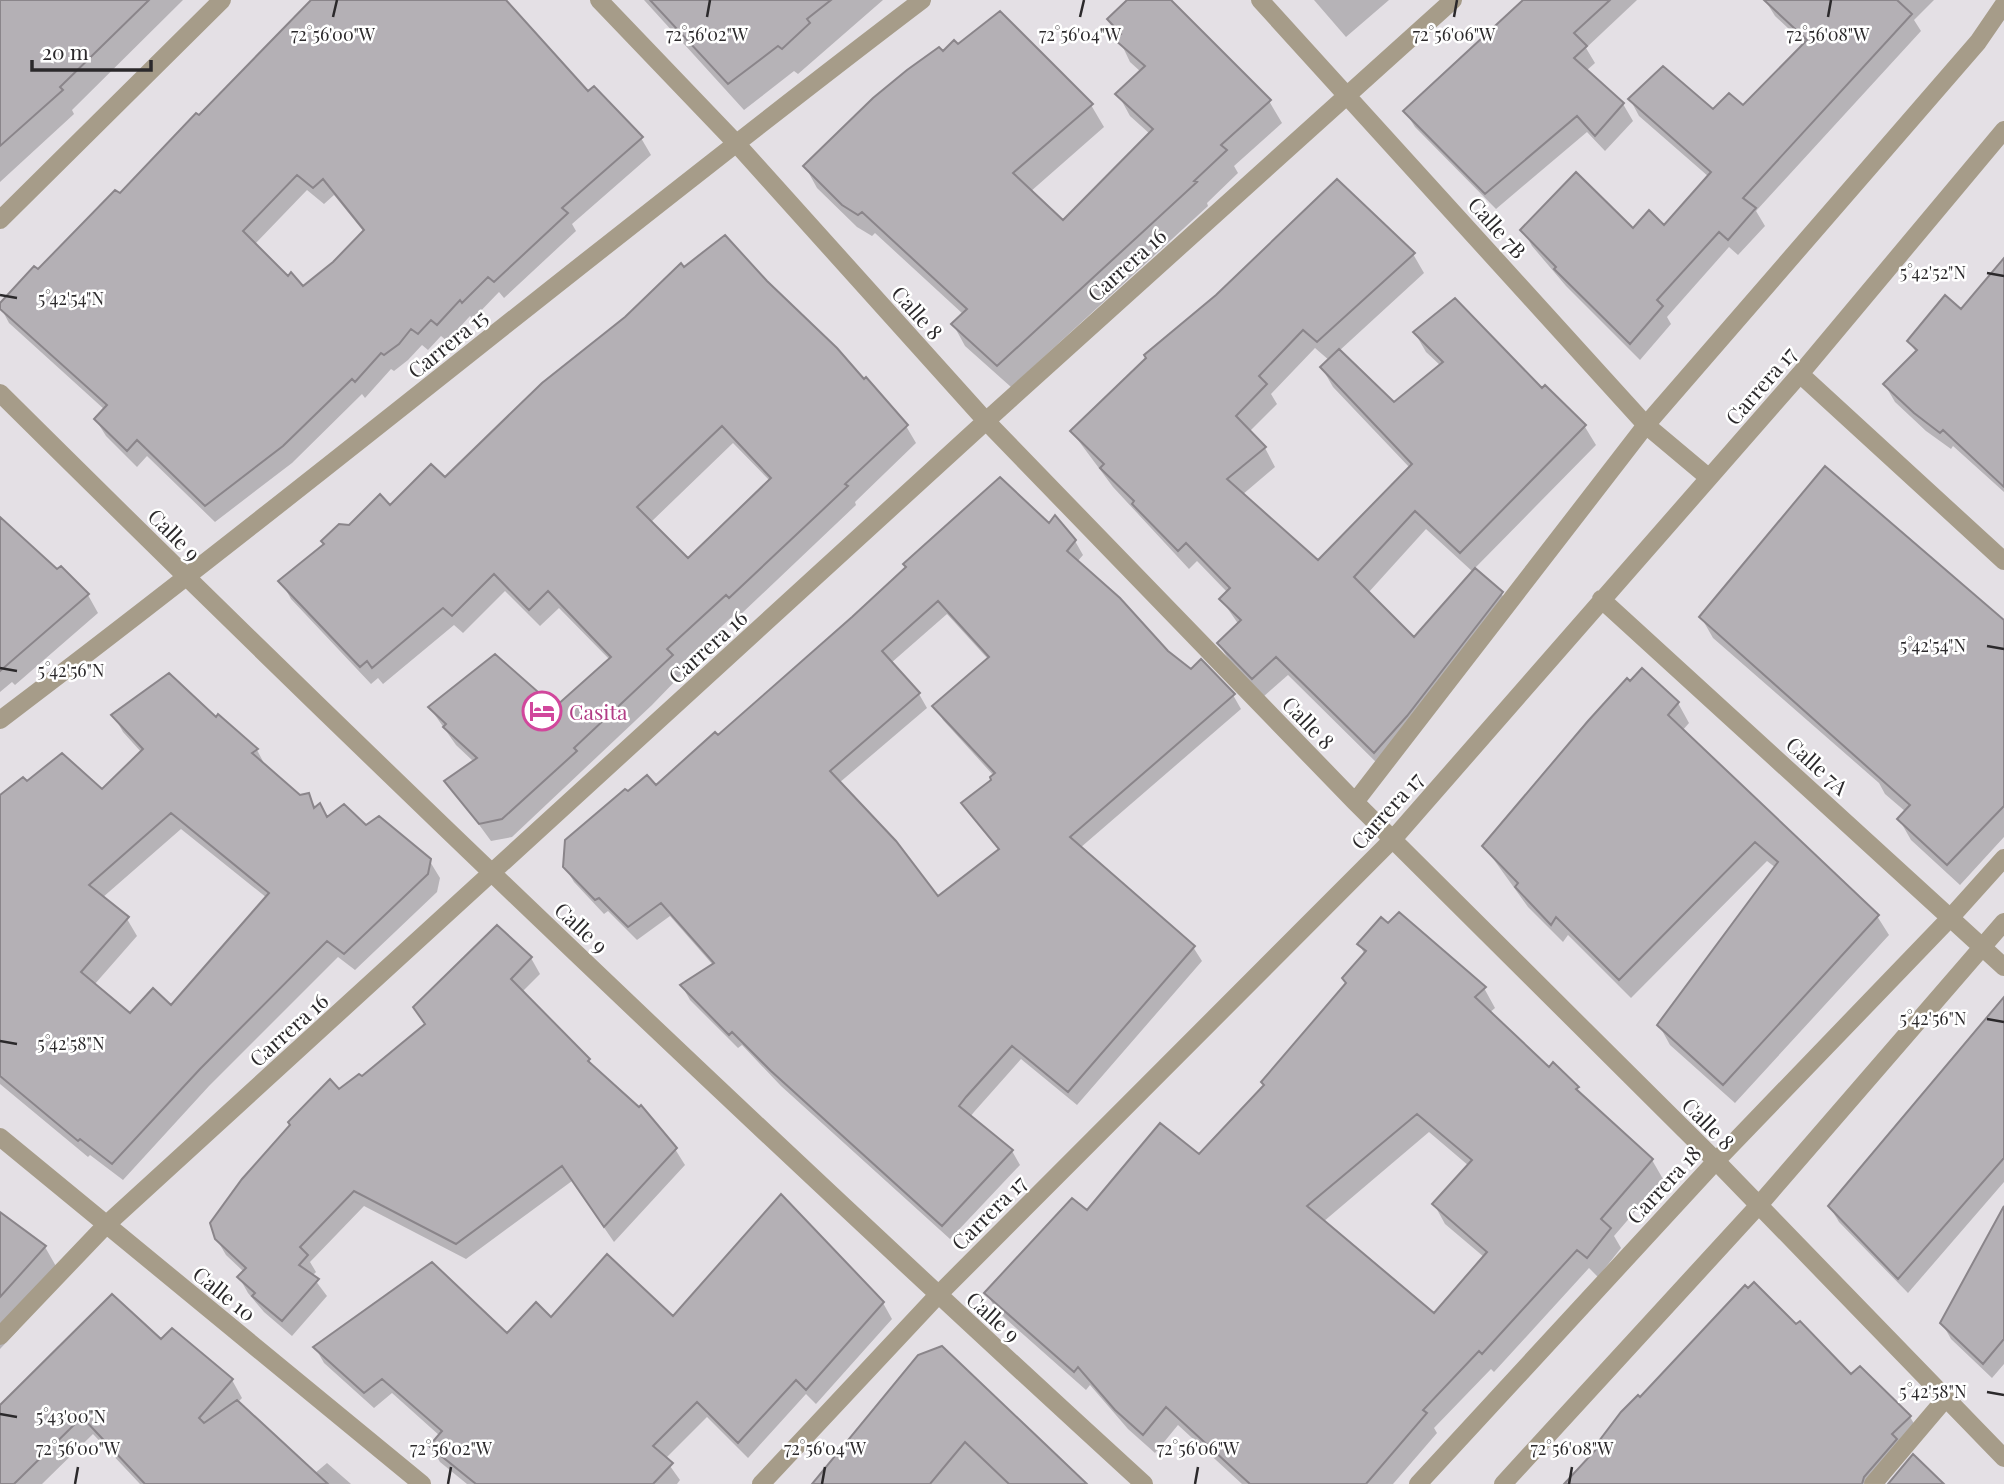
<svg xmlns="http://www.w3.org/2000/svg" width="2004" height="1484" viewBox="0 0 2004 1484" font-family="'Playfair Display',serif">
<rect width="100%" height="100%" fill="#e4e0e5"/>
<path fill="#0003" fill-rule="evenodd" d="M0 0H183L72 110 74 114 0 182Z
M317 0H504L588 93 641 138 651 155 572 224 576 231 504 298 499 292 473 319 470 316 447 341 441 336 428 350 422 345 408 360 394 371 391 369 365 398 362 394 292 463 215 522 147 456 137 467 106 436 96 420 105 410 9 323 0 306 120 196ZM307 190 324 204 334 195 364 232 334 263 303 288 288 278 254 245Z
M644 0H883L798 74 794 71 744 110Z
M1129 0H1169L1269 101 1282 123 1234 166 1238 173 1207 203 1208 206 1011 387 965 346 953 324 963 314 875 233 872 236 857 227 817 188 805 166 943 53 1091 105 1104 127 1030 192 1063 223 1150 134 1130 116 1118 94 1141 72 1130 62 1110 20Z
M1314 0H1389L1346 37Z
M1525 0H1637L1586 48 1595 63 1586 71 1623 104 1633 121 1605 151 1587 132 1496 209 1415 127 1405 111Z
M1765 0H1934L1914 20 1921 31 1756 211 1765 226 1738 255 1729 247 1667 317 1671 324 1640 360 1566 286 1532 246 1523 230 1633 231 1664 228 1709 177 1639 116 1630 99 1713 111 1743 108 1805 44 1775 16Z
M1413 254 1424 273 1339 351 1394 404 1441 366 1426 352 1415 333 1542 390 1545 387 1585 427 1596 445 1474 569 1501 593 1512 612 1385 771 1288 675 1263 697 1230 662 1219 644 1239 625 1221 599 1228 593 1197 561 1189 569 1113 487 1072 432ZM1315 348 1330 361 1322 368 1333 387 1410 468 1320 565 1242 495 1275 467 1265 448 1249 432 1277 404 1271 394ZM1426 529 1473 572 1414 639 1368 593Z
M2004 260V492L1953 446 1951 449 1926 431 1895 402 1885 385 1916 352 1909 342 1961 311Z
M684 270 766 283 906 426 916 443 855 502 856 505 740 615 737 612 678 667 682 674 652 705 512 837 491 841 447 781 474 762 456 745 430 708 555 710 610 660 559 608 540 626 505 591 463 633 454 625 383 684 378 678 371 684 291 599 281 581 349 527 445 480ZM733 443 770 481 688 560 650 523Z
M0 520 88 595 98 613 15 685 12 682 0 692Z
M1049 525 1075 541 1083 555 1077 562 1166 653 1233 695 1241 709 1080 848 1193 947 1202 961 1077 1105 1021 1059 974 1112 970 1117 1012 1151 1020 1165 950 1239 781 1086 742 1045 738 1048 690 1000 682 986 713 965 670 916 637 940 608 911 604 914 574 882 565 867 628 794 655 787 718 737ZM947 614 988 659 935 706 943 720 994 776V780L964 803 1000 851 938 898 839 783 927 708 919 694 891 663Z
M1701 617 2004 623V837L1960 885 1911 840 1899 819 1906 812 1885 794 1879 783 1713 638Z
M1642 671 1678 703 1689 723 1682 731 1877 916 1889 935 1735 1103 1670 1045 1659 1025 1776 868 1767 861 1631 998 1568 935 1563 942 1528 907 1484 846Z
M114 716 218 717 257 750 266 767 299 797 308 795 316 808 327 819 366 827 429 860 440 878 437 892 355 970 338 957 209 1086 123 1180 90 1155 88 1157 0 1084V798L27 783 102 792 142 753 123 732ZM181 829 267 898 171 1008 130 1015 94 985 137 936 127 919 102 898Z
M1359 944 1484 988 1495 1008 1489 1013 1549 1070 1577 1088 1583 1098 1652 1160 1663 1179 1614 1236 1621 1248 1598 1277 1589 1268 1494 1372 1491 1369 1434 1428 1437 1433 1393 1484H1242L1178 1425 1155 1453 1128 1429 1090 1385 1086 1390 998 1312 986 1293 1087 1213 1199 1157 1266 1086 1347 984 1365 955ZM1429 1132 1469 1166 1434 1204 1445 1224 1484 1257 1434 1316 1323 1222Z
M531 958 540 974 522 992 675 1149 685 1165 614 1242 572 1181 466 1259 364 1206 310 1262 316 1272 312 1276 327 1296 292 1336 264 1312 248 1293 239 1277 244 1272 226 1255 216 1238 339 1092Z
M2004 1030V1182L1908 1293 1839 1222 1830 1207Z
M2004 1209V1364L1992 1378 1951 1339 1942 1323Z
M0 1216 45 1247 61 1275 17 1325 19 1329 0 1349Z
M883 1303 892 1319 816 1404 806 1394 748 1458 707 1417 665 1459 680 1480 677 1484H467L440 1462 431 1446 440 1436 392 1393 374 1408 324 1363 315 1347 507 1335 551 1319 673 1318Z
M161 1342 232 1380 242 1398 237 1403 314 1474 327 1463 351 1484H140L93 1434 42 1484H0V1409Z
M919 1357 1084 1484H815Z
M1851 1377 1910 1417 1921 1435 1885 1484H1573Z"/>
<path fill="#b4b0b5" stroke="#8a858a" stroke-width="2" fill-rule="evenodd" d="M0 0H149L60 87 63 90 0 146Z
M311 0H506L588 91 594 86 643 137 562 208 568 213 494 282 488 277 462 303 460 300 437 325 431 320 418 334 411 329 399 344 384 355 381 353 355 382 352 379 283 446 205 506 137 440 127 451 94 419 107 405 0 309V303L34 266 38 269 115 190 120 193 196 113 199 115ZM297 175 313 188 323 179 364 230 333 262 303 286 291 272 288 276 243 231Z
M650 0H831L807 19 810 23 782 49 778 46 728 84Z
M1127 0H1171L1271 100 1221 145 1227 150 1194 181 1197 182 997 366 951 324 967 309 862 212 858 215 842 205 803 166 873 98 907 70 939 47 943 51 954 40 958 44 1000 11 1093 104 1013 173 1063 220 1153 129 1115 94 1145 66 1115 40 1121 34 1107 19Z
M1523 0H1610L1574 33 1587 46 1574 58 1624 103 1595 136 1577 116 1485 194 1403 111Z
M1764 0H1897L1912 14 1743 198 1756 208 1728 240 1719 232 1657 300 1663 306 1630 344 1554 269 1556 267 1520 230 1576 172 1633 228 1649 210 1664 225 1711 172 1628 99 1663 66 1713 109 1729 93 1743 105 1807 40Z
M1337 179 1415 253 1317 342 1303 330 1259 376 1267 384 1236 416 1266 447 1227 479 1318 560 1412 464 1320 367 1339 349 1394 402 1443 362 1413 332 1455 298 1542 388 1545 385 1586 425 1460 553 1415 511 1354 577 1414 637 1475 568 1503 592 1407 716 1374 753 1276 657 1252 679 1217 643 1241 620 1219 599 1230 588 1186 543 1178 551 1132 504 1134 501 1100 468 1104 464 1070 431 1146 358 1144 355 1216 295Z
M725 235 767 281 837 348 864 379 866 377 908 425 845 484 848 486 729 598 726 595 667 649 673 655 574 748 577 751 502 819 479 824 444 781 477 758 443 727 446 724 428 707 495 654 555 707 611 657 548 591 529 610 494 574 452 616 443 608 372 668 367 661 360 667 278 581 324 544 321 541 339 524 349 525 380 494 390 505 431 464 445 477 542 383 625 317 681 263 684 267ZM722 426 771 478 688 558 637 507Z
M2004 258V487L1943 430 1940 433 1914 413 1883 384 1917 350 1907 341 1945 295 1961 309Z
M1825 466 2004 620V806L1947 865 1897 819 1910 805 1699 617Z
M1000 477 1049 523 1055 515 1076 540 1067 551 1120 598 1168 651 1191 669 1201 659 1235 694 1070 837 1195 946 1068 1092 1012 1046 966 1097 959 1106 1013 1150 942 1226 771 1071 732 1032 729 1035 680 985 714 963 661 903 628 927 599 898 595 900 563 867 565 840 625 789 628 791 647 775 656 785 715 732 718 735 852 617 906 567 903 564ZM938 601 989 657 932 706 995 773 990 777 991 780 961 803 999 849 938 896 896 841 830 771 920 693 882 651Z
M0 517 57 569 61 566 89 594 0 671Z
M1642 668 1679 702 1668 715 1879 915 1723 1085 1657 1025 1778 862 1755 842 1619 980 1556 917 1551 925 1515 887 1518 883 1482 846 1588 721 1627 678 1630 681Z
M169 673 216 717 218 714 258 749 252 753 300 795 309 793 314 808 320 803 327 817 344 804 366 825 379 816 431 859 428 874 344 954 327 941 200 1069 112 1164 80 1139 78 1141 0 1076V795L23 777 27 781 62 753 102 789 143 749 111 715ZM171 813 269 893 171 1005 153 988 130 1013 81 972 129 917 89 885Z
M1399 912 1486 987 1475 997 1549 1067 1553 1062 1579 1087 1576 1089 1653 1159 1601 1219 1611 1228 1587 1258 1577 1250 1482 1354 1479 1351 1423 1410 1427 1413 1366 1484H1250L1166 1407 1143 1435 1115 1410 1078 1367 1074 1372 984 1293 1072 1198 1087 1210 1160 1123 1199 1154 1264 1085 1261 1082 1346 983 1342 978 1366 951 1357 944 1381 917 1388 923ZM1417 1114 1472 1160 1432 1204 1487 1252 1434 1313 1307 1206Z
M497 925 532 957 511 979 590 1059 588 1061 639 1107 641 1105 677 1148 604 1227 562 1166 456 1244 354 1191 300 1247 308 1255 299 1265 319 1279 282 1321 252 1296 255 1293 237 1277 246 1268 215 1239 210 1223 242 1179 290 1125 288 1122 330 1079 339 1089 359 1074 362 1076 425 1024 413 1007Z
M2004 997V1158L1898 1279 1828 1206Z
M781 1194 884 1302 806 1390 796 1380 738 1443 697 1402 653 1446 673 1463 653 1484H476L429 1446 442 1431 382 1379 364 1393 313 1347 432 1262 507 1333 536 1302 551 1317 607 1254 673 1316Z
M2004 1206V1339L1983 1364 1940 1323Z
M0 1212 46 1246 0 1297Z
M1754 1282 1796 1324 1800 1321 1851 1374 1860 1366 1911 1416 1892 1434 1897 1439 1864 1477 1862 1484H1564L1602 1443 1599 1441 1621 1412 1638 1395 1640 1397 1745 1285 1748 1288Z
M112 1294 161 1339 172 1328 233 1379 199 1418 204 1423 237 1400 328 1484H145L82 1417 14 1484H0V1405Z
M942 1346 1044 1443 1087 1484H1009L965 1442 930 1484H812L918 1355Z
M1913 1454 1944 1484H1888Z"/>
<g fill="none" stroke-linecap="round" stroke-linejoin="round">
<path stroke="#a69c89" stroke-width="18" d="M599 0 735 142 986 421 1355 802 1716 1161 2004 1458
M1260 0 1646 425 1708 477
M0 220 222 0
M1800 374 2004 561
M0 393C374 764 755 1128 1144 1484
M1601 599 2004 967
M0 720C311 485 611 236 922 0
M1355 802 1646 425 1978 42 2004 4
M0 1137 422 1484
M0 1336 106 1225 986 421 1453 0
M761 1484 938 1295 1394 838 1800 374 2004 130
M1418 1484 1716 1161 1951 917 2004 858
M1503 1484 1759 1205 2004 922
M1873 1484 1946 1398"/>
</g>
<path fill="none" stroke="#2b292b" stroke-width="2.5" d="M333 17 337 0M707 17 710 0M1080 17 1084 0M1454 17 1457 0M1828 17 1831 0M1987 273 2004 276M0 295 17 298M1987 646 2004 649M0 668 17 671M1987 1019 2004 1022M0 1041 17 1044M1987 1392 2004 1395M0 1414 17 1417M75 1484 78 1467M448 1484 451 1467M822 1484 825 1467M1195 1484 1198 1467M1569 1484 1572 1467"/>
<defs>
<symbol id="hotel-ring" viewBox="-11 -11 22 22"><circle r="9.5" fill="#fff" stroke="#d1479c" stroke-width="1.5"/><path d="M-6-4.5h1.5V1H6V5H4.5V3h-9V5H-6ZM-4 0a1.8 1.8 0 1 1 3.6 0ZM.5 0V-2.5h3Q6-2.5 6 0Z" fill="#d1479c"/></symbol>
</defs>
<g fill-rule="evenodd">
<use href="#hotel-ring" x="520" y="689" width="44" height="44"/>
</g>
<g text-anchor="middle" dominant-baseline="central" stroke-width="5" stroke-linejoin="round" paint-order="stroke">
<g font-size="21" fill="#2b292b" stroke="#fff">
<text transform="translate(1498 227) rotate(48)">Calle 7B</text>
<text transform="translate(1126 264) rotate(-42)">Carrera 16</text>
<text transform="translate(918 312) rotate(48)">Calle 8</text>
<text transform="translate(447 343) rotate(-39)">Carrera 15</text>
<text transform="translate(1760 385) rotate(-49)">Carrera 17</text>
<text transform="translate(175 534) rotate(45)">Calle 9</text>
<text transform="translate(707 646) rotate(-42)">Carrera 16</text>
<text transform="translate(1309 722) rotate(46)">Calle 8</text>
<text transform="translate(1818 765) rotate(42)">Calle 7A</text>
<text transform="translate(1386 810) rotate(-48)">Carrera 17</text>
<text transform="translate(582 927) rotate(43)">Calle 9</text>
<text transform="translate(288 1029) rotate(-42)">Carrera 16</text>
<text transform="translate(1709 1123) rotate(45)">Calle 8</text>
<text transform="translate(1663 1184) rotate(-47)">Carrera 18</text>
<text transform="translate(988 1212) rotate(-45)">Carrera 17</text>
<text transform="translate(225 1293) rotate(39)">Calle 10</text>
<text transform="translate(994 1316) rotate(42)">Calle 9</text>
</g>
<g font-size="21" fill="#b23c85" stroke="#fff" text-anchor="start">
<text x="569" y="711">Casita</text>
</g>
</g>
<g font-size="18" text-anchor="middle" fill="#2b292b" stroke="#fff" stroke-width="5" stroke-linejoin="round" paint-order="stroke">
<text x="333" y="41">72°56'00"W</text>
<text x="707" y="41">72°56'02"W</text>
<text x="1454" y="41">72°56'06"W</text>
<text x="1080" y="41">72°56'04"W</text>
<text x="1828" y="41">72°56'08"W</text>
<text x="1933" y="279">5°42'52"N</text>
<text x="71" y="305">5°42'54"N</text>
<text x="1933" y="652">5°42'54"N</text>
<text x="71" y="677">5°42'56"N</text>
<text x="1933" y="1025">5°42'56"N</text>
<text x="71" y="1050">5°42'58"N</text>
<text x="1933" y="1398">5°42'58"N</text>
<text x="71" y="1423">5°43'00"N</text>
<text x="78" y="1455">72°56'00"W</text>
<text x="451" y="1455">72°56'02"W</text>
<text x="825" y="1455">72°56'04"W</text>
<text x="1198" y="1455">72°56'06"W</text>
<text x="1572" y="1455">72°56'08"W</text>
</g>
<path d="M32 60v10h119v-10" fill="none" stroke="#2b292b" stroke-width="3.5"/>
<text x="42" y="60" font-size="21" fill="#2b292b" stroke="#ffffff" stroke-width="5" paint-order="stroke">20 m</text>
</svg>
